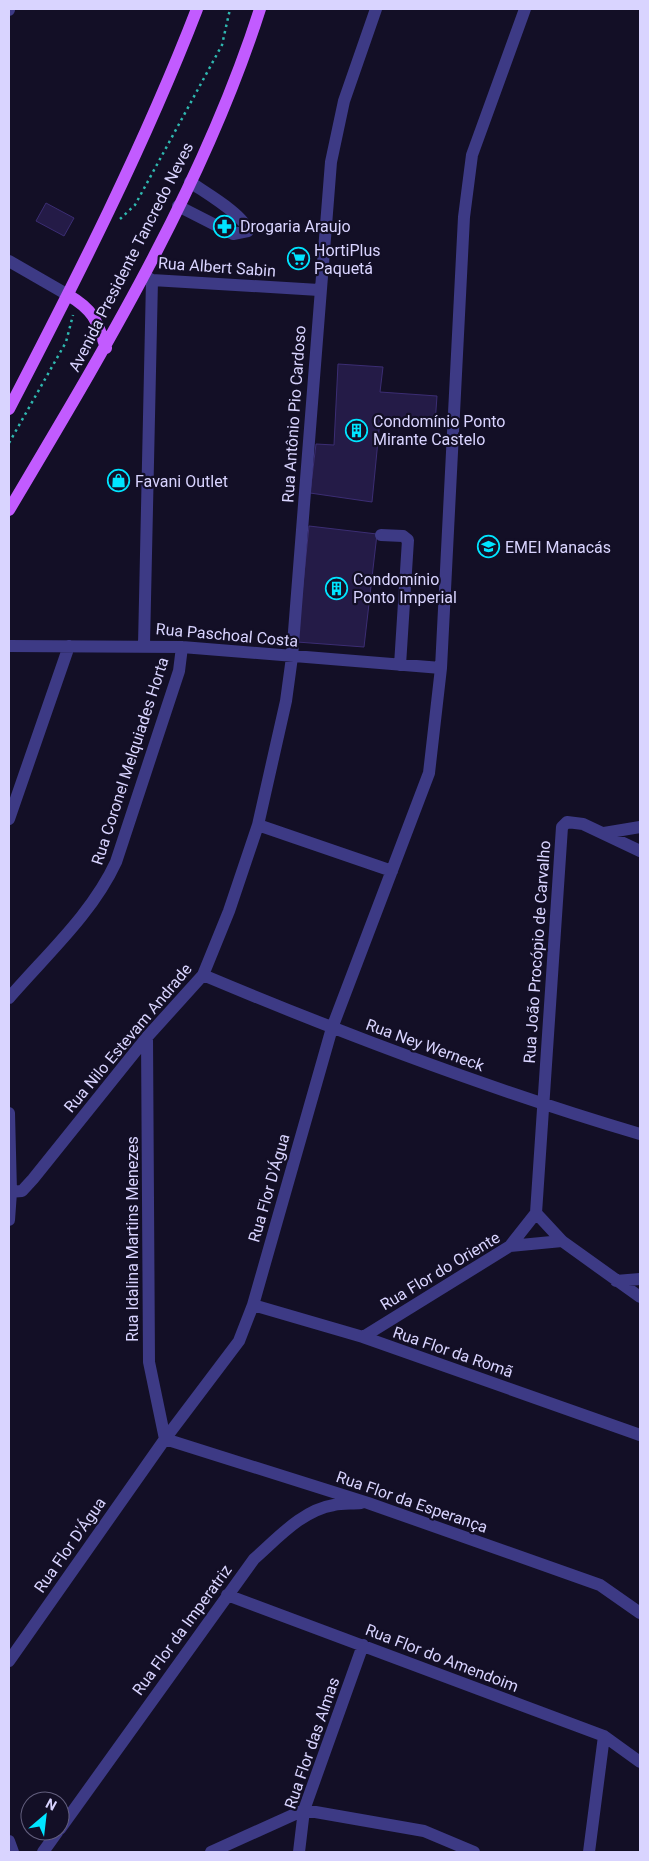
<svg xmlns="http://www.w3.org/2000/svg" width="649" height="1861" viewBox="0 0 649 1861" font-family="Roboto,sans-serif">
<rect width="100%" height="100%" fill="#130f26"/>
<path fill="#241b47" stroke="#3b2d73" d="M46 203 74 218 64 236 36 221Z
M338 364 383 367 380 392 437 396 435 424 380 420 372 502 310 493 316 444 334 445Z
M309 526 377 534 364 647 297 642Z"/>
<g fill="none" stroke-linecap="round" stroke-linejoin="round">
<path stroke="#2fb8b0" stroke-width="2.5" stroke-dasharray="2.5 4" stroke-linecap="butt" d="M120 219 135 205 222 45 230 9
M9 443 66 342 73 315"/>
<path stroke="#3d3a85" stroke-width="12" d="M9 10V9
M178 206 233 234 248 231C245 215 204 192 190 182
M9 261 68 295
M145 276 152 280 319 290
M381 535 403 536 408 540 400 665
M144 645 152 280
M9 646 182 647 441 668
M9 819 69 646
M258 825 392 871
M604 833 640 827
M203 975C346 1035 491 1090 640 1134
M9 998C46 955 92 914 116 862L179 671 182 647
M147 1037 149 1362 165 1439 368 1503 600 1585 640 1613
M9 1113 11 1192 9 1220
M9 1192 22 1191 33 1179 147 1037 203 975 229 911 258 825 286 701 292 657 331 162 344 101 376 9
M536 1213 562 1241 640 1297
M510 1246 536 1213 562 827 567 822 583 824 640 851
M616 1281 640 1279
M253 1305 363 1337 640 1435
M363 1337 510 1246 562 1241
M227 1595 604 1736 640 1762
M9 1661 165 1439 239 1341 253 1305 332 1028 429 773 441 668 464 217 472 155 525 9
M60 1829 254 1559C277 1539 302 1510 334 1505 342 1503 352 1504 361 1503
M9 1841 13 1852
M43 1852 58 1831
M211 1852 304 1810 424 1831 474 1852
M299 1852 304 1810 363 1645
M589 1852 604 1736"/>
<path stroke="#c25bff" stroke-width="12" d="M68 295C94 310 97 321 106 348
M9 409C77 278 144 146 197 9
M9 510C104 350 203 187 260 9"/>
</g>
<defs>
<symbol id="pharmacy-ring" viewBox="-11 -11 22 22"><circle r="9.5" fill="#130f26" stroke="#00e5ff" stroke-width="1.5"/><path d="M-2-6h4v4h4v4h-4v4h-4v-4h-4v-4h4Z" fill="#00e5ff"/></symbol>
<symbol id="supermarket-ring" viewBox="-11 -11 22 22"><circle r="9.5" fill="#130f26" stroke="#00e5ff" stroke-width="1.5"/><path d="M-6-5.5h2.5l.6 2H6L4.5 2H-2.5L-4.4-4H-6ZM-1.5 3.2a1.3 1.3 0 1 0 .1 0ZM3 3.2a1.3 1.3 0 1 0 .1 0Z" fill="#00e5ff"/></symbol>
<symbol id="building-ring" viewBox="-11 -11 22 22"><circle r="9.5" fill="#130f26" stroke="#00e5ff" stroke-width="1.5"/><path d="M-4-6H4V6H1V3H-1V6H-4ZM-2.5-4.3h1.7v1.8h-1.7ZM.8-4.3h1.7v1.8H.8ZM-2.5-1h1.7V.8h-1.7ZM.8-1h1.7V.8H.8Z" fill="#00e5ff"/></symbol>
<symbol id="shop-ring" viewBox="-11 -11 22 22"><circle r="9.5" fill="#130f26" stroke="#00e5ff" stroke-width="1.5"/><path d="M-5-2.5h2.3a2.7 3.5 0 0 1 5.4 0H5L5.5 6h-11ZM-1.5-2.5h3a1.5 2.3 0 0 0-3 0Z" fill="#00e5ff"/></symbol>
<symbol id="school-ring" viewBox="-11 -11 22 22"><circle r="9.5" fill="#130f26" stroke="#00e5ff" stroke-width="1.5"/><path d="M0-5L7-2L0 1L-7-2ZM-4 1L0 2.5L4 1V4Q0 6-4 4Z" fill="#00e5ff"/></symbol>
</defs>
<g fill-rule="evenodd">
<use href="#pharmacy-ring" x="212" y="214" width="25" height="25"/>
<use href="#supermarket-ring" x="286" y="246" width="25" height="25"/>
<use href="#building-ring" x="344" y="418" width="25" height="25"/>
<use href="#shop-ring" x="106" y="468" width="25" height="25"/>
<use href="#school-ring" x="476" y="534" width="25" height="25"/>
<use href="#building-ring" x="324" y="576" width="25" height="25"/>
</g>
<g text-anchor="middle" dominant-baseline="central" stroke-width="4.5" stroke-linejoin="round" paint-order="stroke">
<g font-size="16" fill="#d9d4ff" stroke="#130f26" text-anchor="start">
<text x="240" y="226">Drogaria Araujo</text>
<text x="314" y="250">HortiPlus<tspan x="314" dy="18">Paquetá</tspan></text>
<text x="373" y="421">Condomínio Ponto<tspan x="373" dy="18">Mirante Castelo</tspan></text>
<text x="135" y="481">Favani Outlet</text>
<text x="505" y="547">EMEI Manacás</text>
<text x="353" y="579">Condomínio<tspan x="353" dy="18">Ponto Imperial</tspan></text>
</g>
<g font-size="16" fill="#d9d4ff" stroke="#130f26">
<text transform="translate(131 257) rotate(-63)">Avenida Presidente Tancredo Neves</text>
<text transform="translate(217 267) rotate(4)">Rua Albert Sabin</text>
<text transform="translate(294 414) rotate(-86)">Rua Antônio Pio Cardoso</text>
<text transform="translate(227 635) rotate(5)">Rua Paschoal Costa</text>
<text transform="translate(130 761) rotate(-72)">Rua Coronel Melquiades Horta</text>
<text transform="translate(537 952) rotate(-86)">Rua João Procópio de Carvalho</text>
<text transform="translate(128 1038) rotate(-50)">Rua Nilo Estevam Andrade</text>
<text transform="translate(425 1045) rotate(20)">Rua Ney Werneck</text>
<text transform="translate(269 1188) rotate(-74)">Rua Flor D'Água</text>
<text transform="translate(132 1239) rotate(-90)">Rua Idalina Martins Menezes</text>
<text transform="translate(440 1271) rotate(-31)">Rua Flor do Oriente</text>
<text transform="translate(453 1352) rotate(19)">Rua Flor da Romã</text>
<text transform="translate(412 1502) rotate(19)">Rua Flor da Esperança</text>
<text transform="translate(70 1545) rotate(-55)">Rua Flor D'Água</text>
<text transform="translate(182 1630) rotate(-54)">Rua Flor da Imperatriz</text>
<text transform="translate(442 1658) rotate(21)">Rua Flor do Amendoim</text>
<text transform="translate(312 1743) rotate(-71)">Rua Flor das Almas</text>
</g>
</g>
<rect width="649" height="1861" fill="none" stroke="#d9d4ff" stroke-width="20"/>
<g transform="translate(45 1816) rotate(28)"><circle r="24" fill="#130f26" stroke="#625e7d"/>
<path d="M0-4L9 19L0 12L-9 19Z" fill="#00e5ff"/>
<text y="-8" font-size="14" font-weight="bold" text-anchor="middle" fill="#d9d4ff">N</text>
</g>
</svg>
